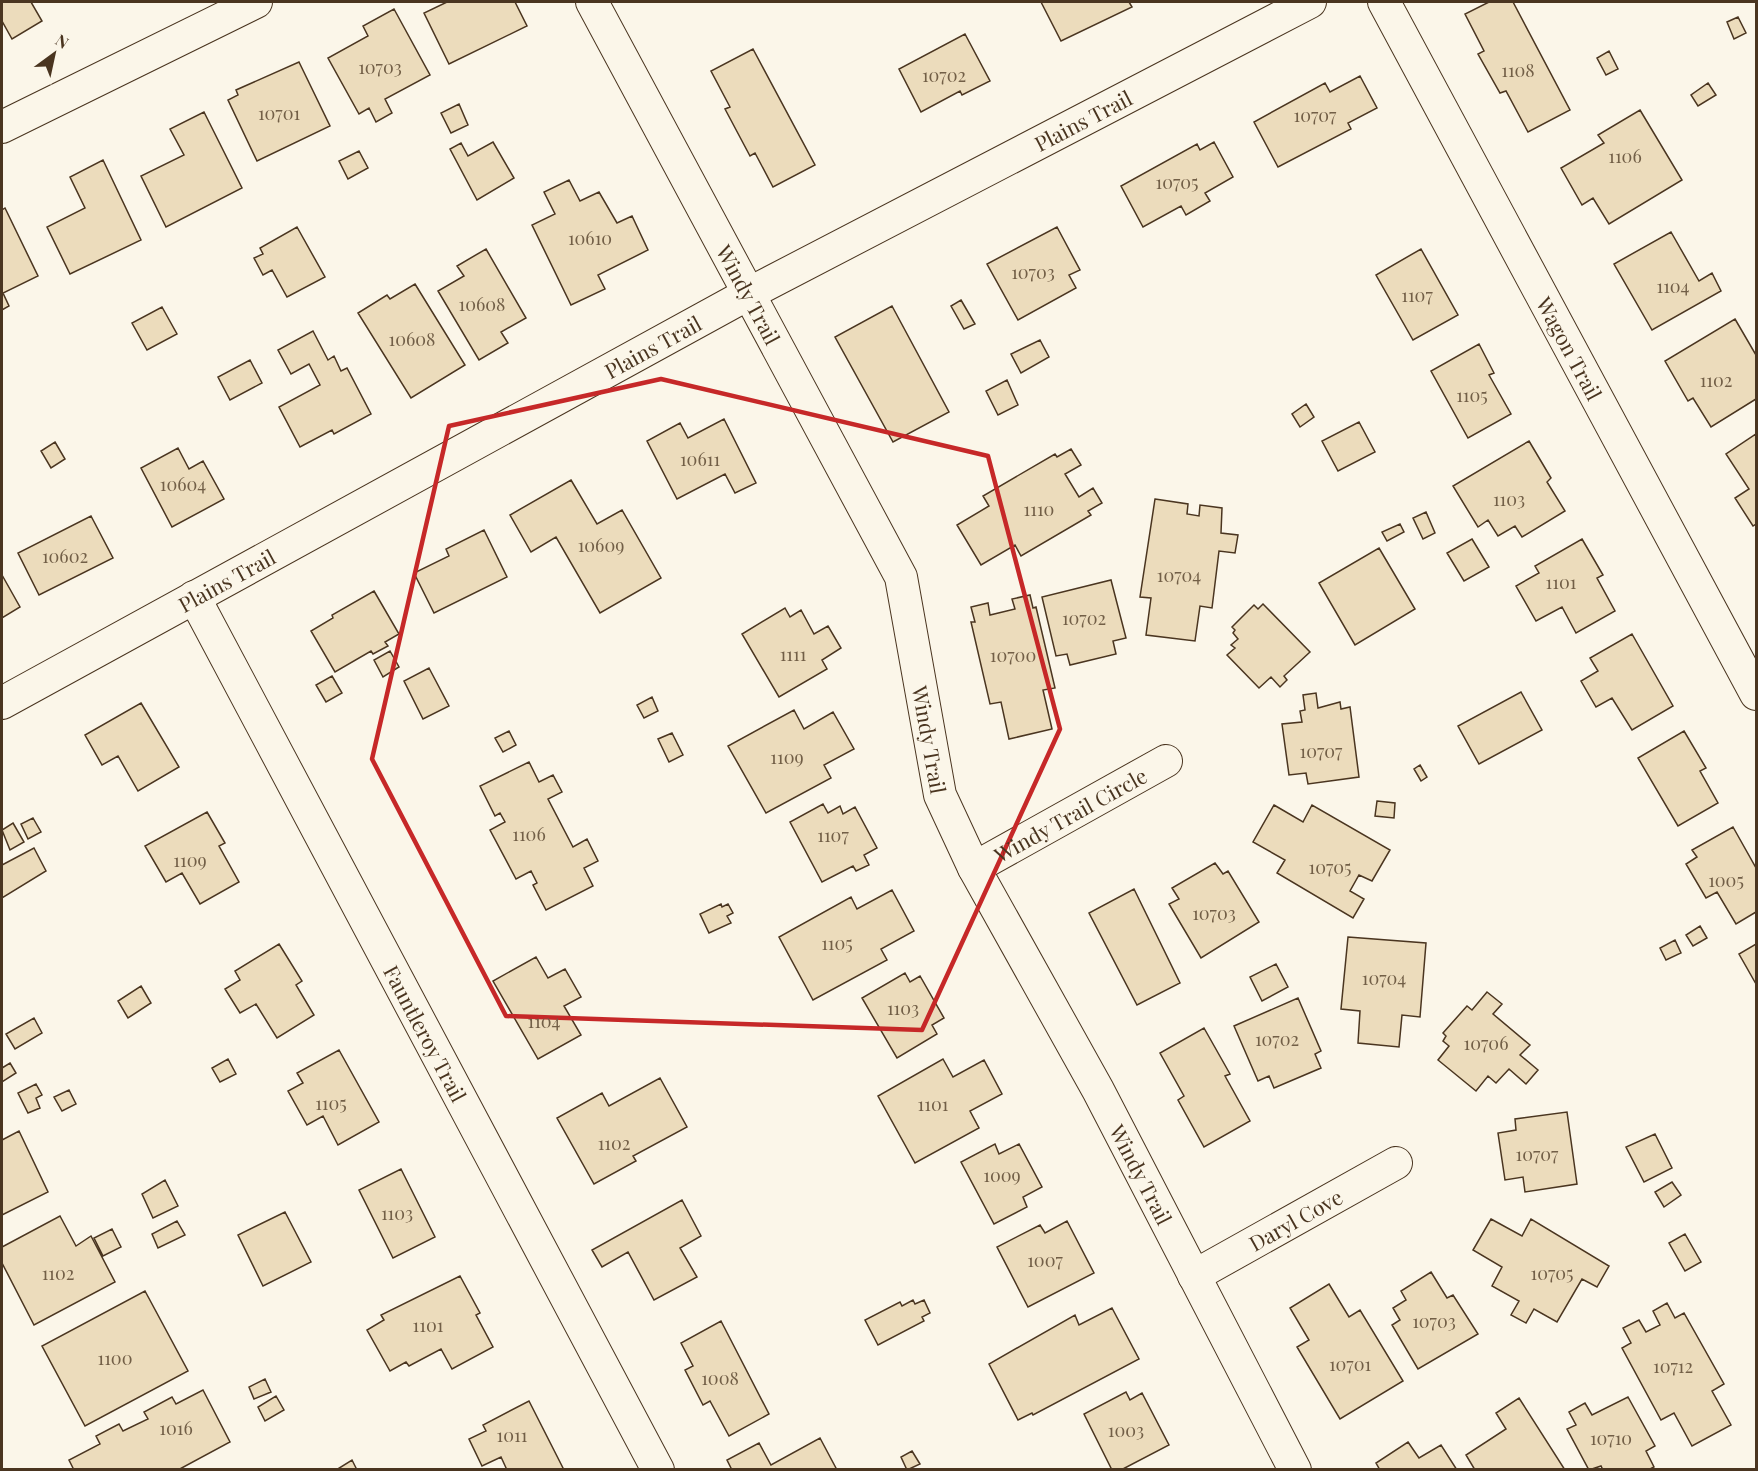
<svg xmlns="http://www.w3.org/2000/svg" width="1758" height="1471" viewBox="0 0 1758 1471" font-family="'Playfair Display',serif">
<rect width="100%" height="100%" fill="#fbf6e9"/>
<path fill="#ecdcbc" stroke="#4a3520" stroke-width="1.5" d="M2 2H31L42 21 12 39 2 21Z
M447 2H515L527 26 449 64 424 13Z
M1041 2H1129L1132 7 1061 41Z
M1489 2H1513L1570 110 1528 132 1506 91 1500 93 1478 54 1484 51 1465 14Z
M394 9 430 75 385 99 392 113 376 122 369 108 359 114 328 58 368 36 363 26Z
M1738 17 1746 33 1734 39 1727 22Z
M965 34 990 81 962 95 960 91 921 112 899 69Z
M753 49 815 165 773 187 755 153 750 156 725 109 730 107 711 71Z
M1609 51 1618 69 1606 75 1597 58Z
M299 62 330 126 257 161 228 100 238 95 236 90Z
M1360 76 1377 108 1348 123 1351 129 1278 167 1254 122 1325 83 1330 92Z
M1708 83 1716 95 1698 106 1691 95Z
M459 104 468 125 451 133 441 113Z
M1640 110 1682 180 1609 224 1593 198 1582 205 1561 168 1604 143 1598 135Z
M204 112 242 188 166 227 141 176 184 155 170 129Z
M493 142 514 178 477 200 450 149 461 143 468 156Z
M1214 142 1233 177 1205 193 1210 201 1186 215 1181 206 1143 227 1121 186 1197 144 1200 150Z
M359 151 368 168 348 179 339 161Z
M103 160 141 240 70 274 47 227 85 208 70 177Z
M569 180 580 201 599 192 617 223 632 216 648 250 598 275 605 289 571 305 532 225 555 214 544 192Z
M5 208 38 276 3 293 9 306 2 310V210Z
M297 227 325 277 287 297 272 270 263 275 254 258 263 254 260 248Z
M1057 227 1080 270 1069 275 1076 288 1018 320 987 264Z
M1671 232 1699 281 1712 273 1721 291 1652 330 1614 264Z
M486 249 526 318 501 332 508 343 479 360 438 291 464 276 457 266Z
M1421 249 1458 315 1413 340 1376 275Z
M415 284 465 365 411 398 358 313 387 295 390 299Z
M961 300 975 324 964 329 951 306Z
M892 306 949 412 893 442 835 337Z
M162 307 177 334 147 350 132 323Z
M1735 319 1756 355V399L1711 427 1693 398 1688 401 1665 361Z
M313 331 328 360 334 356 341 371 347 368 371 414 334 434 332 430 300 447 279 407 320 385 309 364 291 374 278 350Z
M1040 340 1049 357 1021 373 1011 354Z
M1479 344 1494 373 1489 375 1511 414 1468 438 1431 371Z
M250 360 262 383 230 400 218 377Z
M1007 380 1018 405 998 415 986 391Z
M1306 404 1314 417 1300 427 1292 414Z
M724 419 756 483 735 493 725 474 677 499 647 441 680 423 688 438Z
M1359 422 1375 452 1338 471 1322 441Z
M1756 434V524L1753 526 1735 498 1749 489 1726 454Z
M1529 441 1551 478 1547 482 1565 511 1522 537 1515 526 1498 536 1488 520 1478 527 1453 486Z
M55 442 65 459 51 468 41 451Z
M178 448 189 469 203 461 224 499 172 527 141 468Z
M1071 449 1081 465 1065 474 1079 497 1093 488 1102 503 1088 511 1091 515 1021 556 1015 545 981 565 957 525 989 506 983 496 1055 454 1057 457Z
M571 480 597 524 622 510 661 578 600 613 556 537 531 552 510 515Z
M1155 499 1188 504 1187 514 1199 516 1200 505 1222 508 1221 533 1238 535 1235 553 1219 551 1212 608 1200 606 1195 641 1146 635 1151 598 1140 597Z
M1426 512 1435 533 1423 539 1413 518Z
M91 516 113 558 39 595 18 553Z
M1400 524 1404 532 1387 541 1382 532Z
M484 530 507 577 434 613 414 573 449 556 446 549Z
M1472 539 1489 567 1464 581 1447 553Z
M1582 539 1603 575 1597 578 1615 611 1576 633 1562 607 1536 621 1516 586 1539 573 1535 566Z
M1379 548 1415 609 1355 645 1319 583Z
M2 575 20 607 2 618Z
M1111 580 1126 638 1113 641 1116 654 1070 665 1067 654 1056 656 1042 597Z
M374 591 399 634 385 642 388 646 373 654 371 651 335 672 311 631 333 618 332 615Z
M1030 595 1033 608 1036 607 1055 688 1043 690 1052 729 1009 739 1001 702 990 704 971 622H975L971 607 988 603 990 615 1015 609 1012 599Z
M1263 604 1310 652 1284 676 1287 680 1280 687 1271 677 1259 688 1227 655 1235 648 1231 645 1238 639 1233 633 1235 630 1232 627 1254 605 1258 609Z
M785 608 790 617 801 610 814 634 828 626 841 648 822 660 827 669 779 697 742 634Z
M1632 634 1673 706 1632 730 1612 698 1596 707 1581 681 1598 671 1590 658Z
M390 651 399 667 383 677 374 660Z
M429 668 449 706 423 719 404 681Z
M332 676 342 693 326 702 316 685Z
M1521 692 1542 730 1479 764 1458 726Z
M1316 693 1318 708 1340 702 1341 709 1350 707 1359 777 1308 784 1306 773 1289 775 1282 724 1302 722 1300 711 1305 710 1303 695Z
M652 697 658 711 644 718 637 705Z
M141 703 179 767 138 791 118 756 102 765 85 735Z
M794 710 804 729 833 712 854 749 824 765 831 778 766 813 728 746Z
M509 731 516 745 503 752 495 738Z
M1684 731 1706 768 1700 771 1718 803 1678 826 1638 758Z
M672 733 683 755 669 762 658 739Z
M529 762 539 782 553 775 562 792 548 799 573 847 587 839 598 861 584 868 593 886 546 910 533 885 537 883 531 871 516 879 490 830 505 822 500 813 495 816 480 786Z
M1420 765 1427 777 1421 781 1414 769Z
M1377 801 1395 803 1394 818 1375 816Z
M823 804 828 813 840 806 843 814 855 807 877 848 864 855 869 865 856 871 853 866 822 882 790 822Z
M1274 805 1303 822 1312 805 1390 850 1372 881 1359 875 1350 891 1364 899 1353 918 1277 873 1285 860 1253 842Z
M207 812 225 843 219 846 239 882 200 904 182 873 166 882 145 846Z
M33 818 41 832 28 839 21 824Z
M13 823 24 842 10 850 2 830Z
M1733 827 1756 868V912L1736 924 1717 892 1706 898 1686 864 1697 857 1692 850Z
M34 848 46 871 2 898V865Z
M1215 863 1223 874 1228 871 1259 922 1201 958 1169 904 1179 899 1172 888Z
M1134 889 1180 983 1137 1005 1089 913Z
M892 890 914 931 881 949 887 960 813 1000 779 937 851 897 857 909Z
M721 904 722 907 728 904 733 913 727 916 731 923 709 933 700 914Z
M1700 926 1707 938 1693 946 1686 935Z
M1348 937 1426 943 1420 1017 1402 1015 1399 1047 1358 1043 1360 1011 1341 1009Z
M1675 940 1681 953 1666 960 1660 948Z
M279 944 302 981 296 985 314 1015 277 1038 256 1004 240 1013 225 989 240 980 235 971Z
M1756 944V984L1739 954Z
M536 957 548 978 565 969 581 997 564 1006 581 1035 538 1059 493 981Z
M1276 964 1288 987 1262 1001 1250 977Z
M905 973 910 982 920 976 944 1018 932 1025 937 1034 897 1058 862 998Z
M141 986 151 1003 128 1018 118 1001Z
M1487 992 1502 1004 1493 1014 1530 1045 1520 1055 1538 1070 1526 1084 1509 1069 1496 1083 1488 1076 1476 1091 1438 1060 1449 1046 1443 1041 1446 1036 1443 1033 1467 1006 1472 1010Z
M1298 998 1321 1051 1315 1054 1321 1068 1274 1088 1269 1076 1258 1081 1234 1026Z
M34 1018 42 1033 15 1049 6 1034Z
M1204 1028 1230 1074 1225 1076 1250 1121 1204 1147 1178 1100 1184 1096 1160 1053Z
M339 1050 379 1122 338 1145 323 1116 307 1125 288 1091 303 1083 297 1073Z
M228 1059 236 1074 220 1082 212 1068Z
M943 1059 953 1077 984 1060 1002 1094 970 1111 979 1128 915 1163 878 1096Z
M10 1063 16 1073 2 1082V1068Z
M660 1078 687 1127 633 1156 636 1161 594 1184 557 1118 602 1093 609 1106Z
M36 1084 42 1095 36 1098 40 1108 28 1113 18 1093Z
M69 1090 76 1104 62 1111 54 1097Z
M1567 1112 1577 1184 1525 1192 1523 1177 1505 1180 1498 1133 1516 1130 1515 1119Z
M19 1131 48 1192 2 1215V1140Z
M1655 1134 1672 1168 1644 1182 1626 1147Z
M995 1144 999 1154 1019 1144 1042 1187 1023 1197 1027 1207 994 1224 961 1162Z
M401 1169 435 1237 393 1258 359 1190Z
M165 1180 178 1206 153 1218 142 1194Z
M1672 1182 1681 1195 1664 1207 1655 1192Z
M682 1200 701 1236 680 1248 697 1277 654 1300 628 1252 602 1267 592 1250Z
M285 1212 311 1262 263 1286 238 1235Z
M60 1216 76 1246 91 1236 115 1282 34 1325 2 1263V1247Z
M1491 1219 1522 1236 1531 1219 1609 1266 1597 1287 1582 1279 1557 1322 1534 1309 1526 1323 1511 1315 1519 1301 1492 1286 1502 1267 1473 1250Z
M177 1221 185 1235 158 1248 152 1234Z
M1067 1221 1094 1273 1028 1307 997 1247 1040 1225 1045 1233Z
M112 1229 121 1247 103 1256 94 1238Z
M1685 1234 1701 1262 1685 1271 1669 1243Z
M1431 1272 1447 1298 1453 1295 1478 1334 1418 1369 1392 1325 1400 1320 1393 1308 1406 1300 1401 1291Z
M460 1276 480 1313 476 1315 493 1347 452 1369 441 1349 409 1366 406 1362 390 1371 367 1330 384 1320 381 1315Z
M1329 1284 1349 1317 1360 1310 1403 1381 1340 1419 1297 1347 1309 1340 1290 1308Z
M145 1291 188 1371 85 1426 42 1346Z
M913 1300 915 1304 924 1300 930 1313 922 1317 924 1321 878 1345 865 1320 900 1302 902 1306Z
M1667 1303 1675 1318 1684 1313 1724 1384 1712 1391 1731 1425 1692 1446 1674 1413 1661 1420 1622 1348 1631 1343 1623 1328 1639 1320 1646 1332 1660 1325 1653 1311Z
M1112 1308 1139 1359 1033 1415 1032 1413 1018 1420 989 1364 1075 1315 1079 1325Z
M721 1321 769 1414 729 1436 710 1401 703 1405 685 1370 693 1366 681 1343Z
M265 1379 271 1392 254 1399 249 1387Z
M203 1390 230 1442 178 1470H74L69 1460 100 1444 96 1436 119 1424 123 1431 148 1419 144 1412 172 1397 176 1404Z
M1126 1392 1130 1400 1142 1393 1169 1445 1121 1470H1112L1084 1414Z
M276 1396 284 1410 265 1421 258 1407Z
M1628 1397 1655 1446 1646 1451 1654 1467 1648 1470H1603L1601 1466 1589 1470 1567 1429 1576 1425 1569 1412 1585 1403 1592 1415Z
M1519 1398 1565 1470H1475L1466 1455 1506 1429 1496 1413Z
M529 1401 564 1470H507L501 1457 482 1466 469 1439 486 1431 483 1425Z
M820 1438 837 1470H732L727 1460 759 1443 771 1465Z
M1408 1442 1419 1458 1441 1445 1457 1470H1380L1376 1463Z
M912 1451 920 1464 907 1470 901 1457Z
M352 1460 357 1470H336Z"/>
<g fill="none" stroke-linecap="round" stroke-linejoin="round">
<defs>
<g id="street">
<path id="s1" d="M592 2 901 577 940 795 974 868 1098 1090 1295 1470"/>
<path id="s2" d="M1384 2 1756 694"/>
<path d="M2 127 256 2"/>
<path id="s3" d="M194 597 658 1470"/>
<path id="s4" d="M2 703 748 294 1310 2"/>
<path id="s5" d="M974 868 1166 761"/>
<path id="s6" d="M1194 1276 1396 1163"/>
</g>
</defs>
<use href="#street" stroke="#4a3520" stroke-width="34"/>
<use href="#street" stroke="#fbf6e9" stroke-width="32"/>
</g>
<path fill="none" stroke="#c62828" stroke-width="4.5" stroke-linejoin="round" d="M661 379 988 456 1060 729 922 1030 506 1016 372 759 449 426Z"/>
<g text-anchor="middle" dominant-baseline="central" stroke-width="4.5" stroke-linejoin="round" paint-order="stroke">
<g font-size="18" fill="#725f47">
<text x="380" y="67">10703</text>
<text x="1518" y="70">1108</text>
<text x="944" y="75">10702</text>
<text x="279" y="113">10701</text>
<text x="1315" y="115">10707</text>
<text x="1625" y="156">1106</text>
<text x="1177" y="182">10705</text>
<text x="590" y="238">10610</text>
<text x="1033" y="272">10703</text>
<text x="1673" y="286">1104</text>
<text x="1417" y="295">1107</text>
<text x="482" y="304">10608</text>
<text x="412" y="339">10608</text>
<text x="1716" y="380">1102</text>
<text x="1472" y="395">1105</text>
<text x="700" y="459">10611</text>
<text x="183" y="484">10604</text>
<text x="1509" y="499">1103</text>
<text x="1039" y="509">1110</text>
<text x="601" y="545">10609</text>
<text x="65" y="556">10602</text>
<text x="1179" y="575">10704</text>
<text x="1561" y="582">1101</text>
<text x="1084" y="618">10702</text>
<text x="793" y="654">1111</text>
<text x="1013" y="655">10700</text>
<text x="1321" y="751">10707</text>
<text x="787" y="757">1109</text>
<text x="529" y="834">1106</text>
<text x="833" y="835">1107</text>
<text x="190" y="860">1109</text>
<text x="1330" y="867">10705</text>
<text x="1726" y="880">1005</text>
<text x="1214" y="913">10703</text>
<text x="837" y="943">1105</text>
<text x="1384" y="978">10704</text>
<text x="903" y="1008">1103</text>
<text x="544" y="1021">1104</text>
<text x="1277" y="1039">10702</text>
<text x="1486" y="1043">10706</text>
<text x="331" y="1103">1105</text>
<text x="933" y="1104">1101</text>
<text x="614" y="1143">1102</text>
<text x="1537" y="1154">10707</text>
<text x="1002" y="1175">1009</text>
<text x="397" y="1213">1103</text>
<text x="1045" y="1260">1007</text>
<text x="58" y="1273">1102</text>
<text x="1552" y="1273">10705</text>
<text x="1434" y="1321">10703</text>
<text x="428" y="1325">1101</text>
<text x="115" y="1358">1100</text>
<text x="1350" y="1364">10701</text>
<text x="1673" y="1366">10712</text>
<text x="720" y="1378">1008</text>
<text x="176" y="1428">1016</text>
<text x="1126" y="1430">1003</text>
<text x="512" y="1435">1011</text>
<text x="1611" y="1438">10710</text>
</g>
<g font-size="21" fill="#4a3520" stroke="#fbf6e9">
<text stroke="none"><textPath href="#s4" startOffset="1228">Plains Trail</textPath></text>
<text stroke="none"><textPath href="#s1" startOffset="332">Windy Trail</textPath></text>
<text stroke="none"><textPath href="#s4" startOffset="742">Plains Trail</textPath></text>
<text stroke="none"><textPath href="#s2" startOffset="393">Wagon Trail</textPath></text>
<text stroke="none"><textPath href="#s4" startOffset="256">Plains Trail</textPath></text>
<text stroke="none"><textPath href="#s1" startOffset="818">Windy Trail</textPath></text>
<text stroke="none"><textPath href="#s5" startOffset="110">Windy Trail Circle</textPath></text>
<text stroke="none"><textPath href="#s3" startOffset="494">Fauntleroy Trail</textPath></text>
<text stroke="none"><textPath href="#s1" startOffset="1304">Windy Trail</textPath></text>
<text stroke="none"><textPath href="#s6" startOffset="116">Daryl Cove</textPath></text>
</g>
</g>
<rect width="1758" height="1471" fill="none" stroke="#4a3520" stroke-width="6"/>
<g transform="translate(54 54) rotate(33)" stroke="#fbf6e9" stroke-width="4.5" paint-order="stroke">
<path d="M0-4.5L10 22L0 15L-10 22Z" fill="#4a3520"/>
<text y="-9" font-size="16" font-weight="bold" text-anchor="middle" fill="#4a3520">N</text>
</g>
</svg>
